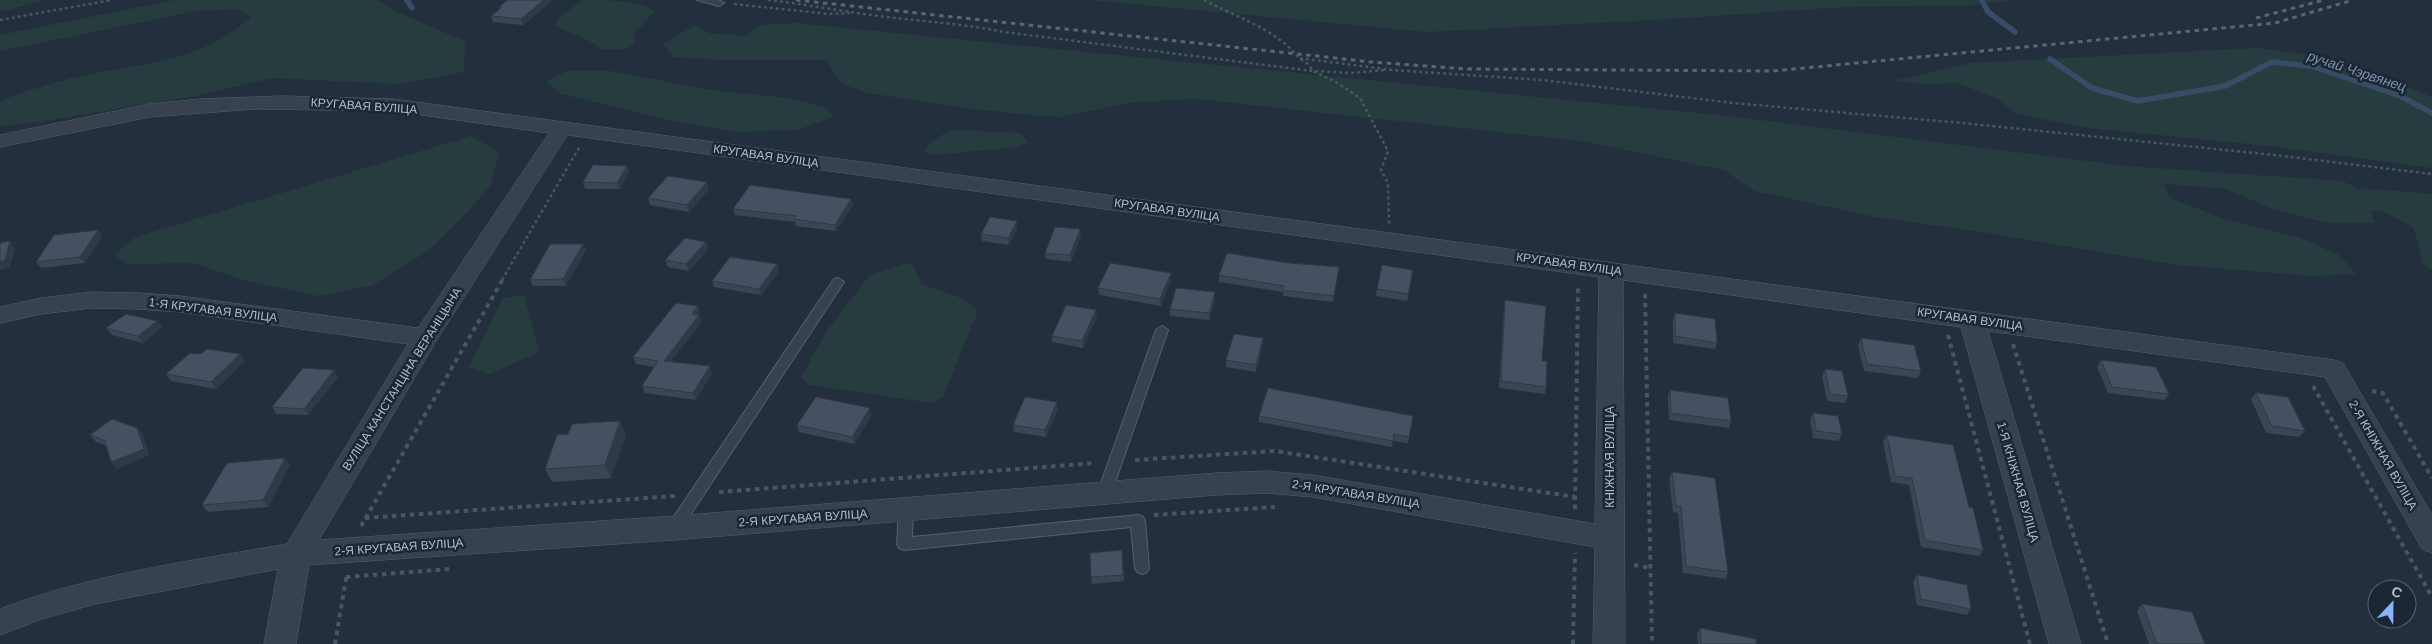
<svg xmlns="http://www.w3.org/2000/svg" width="2432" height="644" viewBox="0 0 2432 644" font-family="Arial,sans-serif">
<rect width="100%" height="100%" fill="#242f3e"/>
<path fill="#263c3f" d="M0 0H46L0 12Z
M175 0H377L401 14 465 41 464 72 399 84 272 78 196 96 32 123 0 126V101C22 92 46 85 69 79 137 62 195 67 251 17L237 9 196 11 0 51V35Z
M583 0C606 0 638 0 655 11L634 34V44L627 49H601C588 37 570 34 555 25L560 16Z
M1091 0H2017L1972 5 1845 7 1669 19 1426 32Z
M795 23 1728 116 2127 166 2342 181 2357 188 2432 194V270L2422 263 2414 228 2384 212 2371 210 2374 223H2327L2273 209 2225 189 2164 184 2170 198 2222 218 2301 238 2339 255 2356 274 2311 276 2178 265 1983 232 1876 217 1754 191 1724 170 1582 141 1197 99 1134 102 1060 117 1040 116 965 108 868 93 842 84 826 60H720L673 57 663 44 695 25 709 33 745 36 761 25Z
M2257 48 2311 55 2392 81 2432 97V168L2269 146 2089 128 2017 114 1998 99 1958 83 1926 84 1892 81 1972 63Z
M567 71H610L711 90 788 98 825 107 834 117 797 130 737 132 682 123 561 94 546 81Z
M950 130 1021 133 1028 142 1017 147 934 155 923 152 932 141Z
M471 136 499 152 491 185 472 207 428 251 373 285 318 296 243 280 194 263 127 264 114 255 136 237Z
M904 264 914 265 921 284 964 299 978 311 943 397 932 403 810 385 801 377 826 332 870 275Z
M524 295 539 352 490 374 469 367 503 298Z"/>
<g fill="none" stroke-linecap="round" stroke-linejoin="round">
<path stroke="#394c67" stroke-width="5.5" d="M407 0 412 8
M1982 0 1988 12 2015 32
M2050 59 2092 88 2138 101 2225 86 2272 62 2311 66 2400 96 2432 113"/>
<defs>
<path id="lane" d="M697 0H718L724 3 719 6Z
M838 278 844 282 679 532 674 534 669 532 667 528 669 524 834 279Z
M1162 326 1168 330 1111 494 1109 498 1104 500 1099 498 1097 494 1156 330Z
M906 504 911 506 913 510 912 537 1138 515 1143 517 1145 521 1149 568 1147 572 1142 574 1137 572 1135 568 1131 527 904 550 899 548 897 544 899 510 901 506Z"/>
<path id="street" d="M282 96 393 99 2334 360 2343 363 2432 515V553L2422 549 2325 377 1988 331 2081 644H2049L1961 327 1623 280 1625 644H1593L1595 547 1313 497 1266 493 1216 495 674 540 309 565 296 644H264L278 569 95 604 42 619 0 635V609C92 574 190 561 287 544L408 344 180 312 138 309 92 308 41 314 0 323V307L41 298 92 292 138 293 180 296 418 328 549 133 393 111 255 109 150 117 0 147V135L150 104 200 99ZM568 135 1599 277 1595 524 1313 475 1266 471 1216 473 674 516 319 540 435 343Z"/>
</defs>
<use href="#lane" stroke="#565f6c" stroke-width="2"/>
<use href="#street" stroke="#565f6c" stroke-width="1"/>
<path stroke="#44595c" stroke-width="2.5" stroke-dasharray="3 3" stroke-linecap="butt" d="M768 0C802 4 836 10 871 15 915 21 960 23 1004 32L1313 71 1308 64 1299 58 1392 70 1542 80 1733 103 1962 123 2274 155 2432 174
M1204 0C1236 17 1276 29 1299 58
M734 4 829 14 850 13
M0 20 112 0
M1384 70 1352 73 1313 71 1336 82 1360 98 1388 151 1381 170 1388 183 1389 224
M502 280 580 146"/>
<path stroke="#44595c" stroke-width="4" stroke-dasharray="4.5 4.5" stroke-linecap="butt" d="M1645 294 1652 644
M1948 335 2030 644
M2013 344 2108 644
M2313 386 2432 597
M2372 391 2383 393 2432 478
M1135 460 1275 451 1575 497
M719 492 1096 463
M1575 509 1578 285
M1154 515 1275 507
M365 518 675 496
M361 526 503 279
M1634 565 1650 568
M346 577 450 569
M335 644 347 573
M1573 644 1575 553"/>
<use href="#lane" fill="#38414e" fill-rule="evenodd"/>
<use href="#street" fill="#38414e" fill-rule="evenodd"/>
<path stroke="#5a6575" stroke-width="3" stroke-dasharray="4.5 4.5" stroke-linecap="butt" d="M796 0 1372 62 1466 69 1773 71 2275 23 2353 0
M2256 18 2324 0"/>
</g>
<path fill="#3b4654" d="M552 1 523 25 493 22 491 16 500 9 499 7Z
M627 166 629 172 620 189H585L583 182Z
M709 189 689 212 650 205 648 198Z
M851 199 853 205 836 231 796 226 795 222 735 215 733 209Z
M1017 228 1009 245 982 241 981 234Z
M98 230 102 237 85 263 41 268 36 262Z
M1081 236 1071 262 1046 259 1045 253Z
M706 242 708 249 689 271 668 267 665 260Z
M583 244 586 250 566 286H533L530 280Z
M1289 263 1339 267 1333 302 1283 296V292L1219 282V275Z
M777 264 779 271 761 295 714 287 712 281Z
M1413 270 1407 301 1376 296 1377 289Z
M1171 273V280L1161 306 1099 295 1098 288Z
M1215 299 1209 320 1170 316V309Z
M1505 300 1542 361 1546 387 1545 394 1499 388 1504 307Z
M700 313 699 315 702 321 671 361 712 373 696 400 645 393 642 386 655 367 636 364 633 357Z
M1675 313 1717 343 1715 349 1673 343V320Z
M1097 316 1083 348 1052 342V336Z
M157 321 162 327 143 343 112 335 106 328Z
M1263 338V345L1256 372 1226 367V360Z
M1861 338 1921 371 1918 378 1864 371 1858 345Z
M201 354 245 361 216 389 171 381 166 374Z
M2101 360 2169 394 2164 400 2108 393 2097 367Z
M1825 369 1848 396 1845 403 1827 401 1822 376Z
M338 377 308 415 276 414 272 407Z
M1670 390 1731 421 1729 428 1669 420 1668 397Z
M2256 393 2305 431 2299 437 2266 433 2251 399Z
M1058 409 1046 437 1014 432 1013 425Z
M1813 413 1842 434 1839 441 1813 438 1810 419Z
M872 415 854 444 799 432 797 425Z
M1259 416H1413L1408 443 1393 441 1392 447 1259 422Z
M137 428 143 435 149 455 117 469 111 462 107 446 96 442 90 435Z
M568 434H626L611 478 552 482 545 469Z
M1887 435 1969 507 1983 550 1979 556 1921 547 1909 485 1891 482 1883 442Z
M290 465 268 507 208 512 202 505Z
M1672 472 1728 572 1726 579 1683 573 1678 513 1673 512 1669 479Z
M1122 550 1124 581 1092 584 1091 577Z
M1917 575 1971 609 1967 615 1917 605 1913 582Z
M2142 604 2205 644H2149L2137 611Z
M1700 628 1756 644H1698L1697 635Z"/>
<path fill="#303945" d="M544 0H552V1L523 25 521 19Z
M627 166 629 172 620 189 617 183Z
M707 182 709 189 689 212 687 205Z
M851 199 853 205 836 231 835 225Z
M1017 221V228L1009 245 1008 238Z
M1080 229 1081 236 1071 262 1070 255Z
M98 230 102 237 85 263 80 257Z
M10 241 15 248 10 267 0 270V262Z
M706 242 708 249 689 271 686 264Z
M583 244 586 250 566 286 563 279Z
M777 264 779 271 761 295 759 289Z
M1171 273V280L1161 306 1160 299Z
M1215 292V299L1209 320V313Z
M698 306 700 313 695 320 692 314Z
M1096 310 1097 316 1083 348 1082 341Z
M699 315 702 321 666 367 664 361Z
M157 321 162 327 143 343 138 336Z
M1263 338V345L1256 372V365Z
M240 354 245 361 216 389 211 382Z
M710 366 712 373 696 400 693 393Z
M334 370 338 377 308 415 304 409Z
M1057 402 1058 409 1046 437 1045 430Z
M870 408 872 415 854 444 852 437Z
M620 421 626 434 611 478 605 465Z
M137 428 143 435 149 455 117 469 111 462Z
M285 458 290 465 268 507 263 500Z"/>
<path fill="#455162" stroke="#303945" d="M508 0H544L521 19 491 16 502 7H499Z
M593 165 627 166 617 183 583 182Z
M668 176 707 182 687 205 648 198Z
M750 185 851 199 835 225 794 219 797 216 733 209Z
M990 217 1017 221 1008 238 981 234Z
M1055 227 1080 229 1070 255 1045 253Z
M98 230 80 257 36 262 54 235Z
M685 238 706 242 686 264 665 260Z
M10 241 5 260 0 262V243Z
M550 244H583L563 279 530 280Z
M1227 253 1289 263 1339 267 1334 296 1283 290 1284 286 1219 275Z
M730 257 777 264 759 289 712 281Z
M1110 263 1171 273 1160 299 1098 288Z
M1382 265 1413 270 1408 294 1377 289Z
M1176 288 1215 292 1209 313 1170 309Z
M1505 300 1546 306 1542 361H1547L1546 387 1501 381Z
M676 303 698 306 692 314 699 315 664 361 710 366 693 393 642 386 658 361 633 357Z
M1066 305 1096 310 1082 341 1052 336Z
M1675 313 1715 319 1717 343 1675 336Z
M126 314 157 321 138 336 106 328Z
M1234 334 1263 338 1256 365 1226 360Z
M1861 338 1914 345 1921 371 1867 364Z
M207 349 240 354 211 382 166 374 190 353 201 354Z
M2101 360 2156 367 2169 394 2112 387Z
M303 368 334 370 304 409 272 407Z
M1825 369 1842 371 1848 396 1830 394Z
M1268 388 1413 416 1409 437 1394 434 1393 441 1259 416Z
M1670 390 1728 398 1731 421 1671 413Z
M2256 393 2288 397 2305 431 2272 426Z
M816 397 870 408 852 437 797 425Z
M1025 397 1057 402 1045 430 1013 425Z
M1813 413 1838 416 1842 434 1816 431Z
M112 419 137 428 144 449 111 462 105 441 90 435Z
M620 421 605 465 545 469 557 435 568 434 572 424Z
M1887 435 1953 445 1969 507 1973 508 1983 550 1925 540 1912 478 1895 476Z
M285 458 263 500 202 505 227 463Z
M1672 472 1715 478 1728 572 1686 566 1681 506H1676Z
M1122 550 1123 575 1091 577 1090 553Z
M1917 575 1967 585 1971 609 1921 599Z
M2142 604 2192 612 2205 644H2157Z
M1700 628 1756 639V644H1701Z"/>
<g text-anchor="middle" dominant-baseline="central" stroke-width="5" stroke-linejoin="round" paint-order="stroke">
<g font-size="12" fill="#b4bcc9" stroke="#1d2633">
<text transform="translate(364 106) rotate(4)">КРУГАВАЯ ВУЛІЦА</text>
<text transform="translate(766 156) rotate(8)">КРУГАВАЯ ВУЛІЦА</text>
<text transform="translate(1167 210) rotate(8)">КРУГАВАЯ ВУЛІЦА</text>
<text transform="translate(1569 264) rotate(8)">КРУГАВАЯ ВУЛІЦА</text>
<text transform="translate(213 310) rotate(7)">1-Я КРУГАВАЯ ВУЛІЦА</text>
<text transform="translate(1970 319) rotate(8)">КРУГАВАЯ ВУЛІЦА</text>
<text transform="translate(402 379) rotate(-58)">ВУЛІЦА КАНСТАНЦІНА ВЕРАНІЦЫНА</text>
<text transform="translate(2383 455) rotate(60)">2-Я КНІЖНАЯ ВУЛІЦА</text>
<text transform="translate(1610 457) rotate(-90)">КНІЖНАЯ ВУЛІЦА</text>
<text transform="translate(2018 482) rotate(74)">1-Я КНІЖНАЯ ВУЛІЦА</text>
<text transform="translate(1356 494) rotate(9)">2-Я КРУГАВАЯ ВУЛІЦА</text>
<text transform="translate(803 518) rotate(-4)">2-Я КРУГАВАЯ ВУЛІЦА</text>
<text transform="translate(399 547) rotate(-4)">2-Я КРУГАВАЯ ВУЛІЦА</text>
</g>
<g font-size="14" font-style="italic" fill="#7c92b1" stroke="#1d2633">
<text transform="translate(2357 71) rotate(18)">ручай Чэрвянец</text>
</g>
</g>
<g transform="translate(2392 604) rotate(22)"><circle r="24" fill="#1d2633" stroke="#59626f"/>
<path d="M0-4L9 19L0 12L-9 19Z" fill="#8ab4f8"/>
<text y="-8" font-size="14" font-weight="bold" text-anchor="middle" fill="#b4bcc9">С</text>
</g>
</svg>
